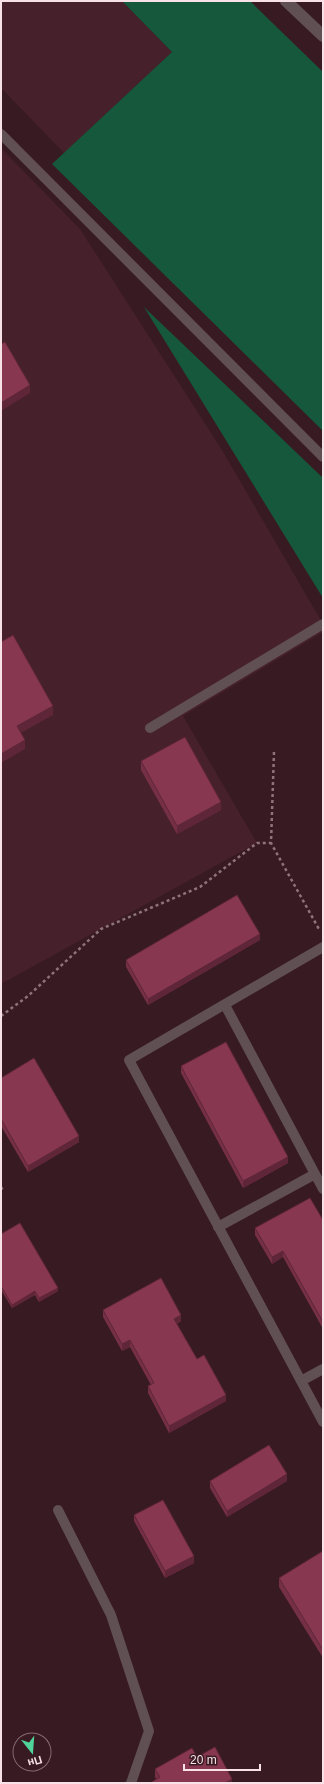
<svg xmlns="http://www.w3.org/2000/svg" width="324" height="1784" viewBox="0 0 324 1784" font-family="Helvetica,sans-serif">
<rect width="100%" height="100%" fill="#381a22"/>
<path fill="#46202b" d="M1 1H122L172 52 64 153 1 88Z
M1 148 80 229 222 450 323 624V632L183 716 257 843 1 984Z"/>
<path fill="#16583c" d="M122 1H250L323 72V431L52 164 172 52Z
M144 307 323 478V598Z"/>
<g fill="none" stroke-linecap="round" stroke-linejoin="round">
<path stroke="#8e747a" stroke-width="2.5" stroke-dasharray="3 3" stroke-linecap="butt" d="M274 752 271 843 320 931
M1 1016 28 996 101 929 200 887 257 843H271
M1 1187 3 1191 1 1192"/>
<path stroke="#605053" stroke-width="10" d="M1 134 323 457
M150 728 323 624
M323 947 129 1060 323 1422
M315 1174 323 1189
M218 1227 315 1174 225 1005
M301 1381 323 1369
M58 1510 111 1615 149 1731 131 1783"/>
<path stroke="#605053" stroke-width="12" d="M286 1 323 36"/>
</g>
<path fill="#752f46" d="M141 761 221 810 177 834 141 770Z
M260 940 148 1005 126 967V960Z
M181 1066 288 1163 243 1188 181 1073Z
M1 1078 79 1142 28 1172 1 1126Z
M323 1220V1329L283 1257 272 1264 255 1235V1228Z
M1 1234 58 1291 39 1302 35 1295 12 1308 1 1290Z
M103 1310 181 1321 177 1324 197 1359 226 1401 169 1433 148 1393V1386L151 1385 130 1347 122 1351 103 1317Z
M210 1481H287L227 1517 210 1488Z
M134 1515 194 1563 165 1578 134 1521Z
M323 1551V1658L279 1587V1578Z
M197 1757 232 1783 156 1779 155 1777V1769Z"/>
<path fill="#5f2639" d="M30 385V393L1 411V403Z
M53 706V715L17 735V726Z
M25 740V749L1 763V754Z
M221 802V810L177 834V826Z
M260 934V940L148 1005V999Z
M79 1136V1142L28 1172V1166Z
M288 1157V1163L243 1188V1181Z
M283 1251V1257L272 1264V1257Z
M58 1288V1291L39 1302V1298Z
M35 1291V1295L12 1308V1305Z
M181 1315V1321L174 1325V1319Z
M130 1340V1347L122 1351V1344Z
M226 1395V1401L169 1433V1426Z
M287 1474V1481L227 1517V1511Z
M194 1556V1563L165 1578V1571Z
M232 1779V1783H225Z"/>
<path fill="#883751" stroke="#5f2639" d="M5 342 30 385 1 403V344Z
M13 635 53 706 17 726 25 740 1 754V642Z
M185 737 221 802 177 826 141 761Z
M237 895 260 934 148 999 126 960Z
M226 1042 288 1157 243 1181 181 1066Z
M34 1058 79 1136 28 1166 1 1119V1078Z
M310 1198 323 1220V1322L283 1251 272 1257 255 1228Z
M20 1223 58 1288 39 1298 35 1291 12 1305 1 1286V1234Z
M161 1278 181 1315 174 1319 197 1359 204 1355 226 1395 169 1426 148 1386 154 1383 130 1340 122 1344 103 1310Z
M269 1445 287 1474 227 1511 210 1481Z
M163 1500 194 1556 165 1571 134 1515Z
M323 1551V1650L279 1578Z
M215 1747 232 1779 225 1783H150L160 1777 155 1769 192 1748 197 1757Z"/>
<rect width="324" height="1784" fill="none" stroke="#f8e2e7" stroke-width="4"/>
<g transform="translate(32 1752) rotate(163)"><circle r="19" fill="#381a22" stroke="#856a71"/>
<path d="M0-3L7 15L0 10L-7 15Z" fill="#50d398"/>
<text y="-6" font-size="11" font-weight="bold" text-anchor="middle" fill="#f8e2e7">Пн</text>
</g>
<path d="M184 1764v6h76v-6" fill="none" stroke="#f8e2e7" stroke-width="2"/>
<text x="190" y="1764" font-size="12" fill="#f8e2e7" stroke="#381a22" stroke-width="3" paint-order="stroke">20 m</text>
</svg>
